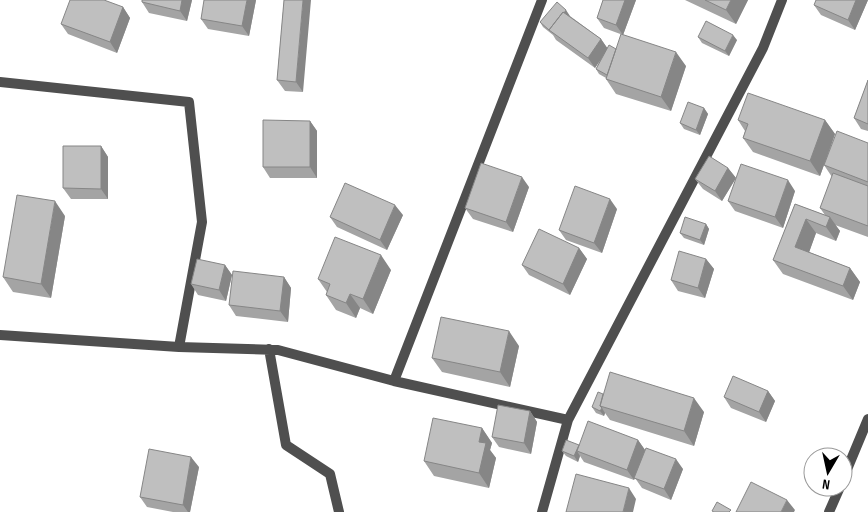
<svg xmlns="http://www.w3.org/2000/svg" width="868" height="512" viewBox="0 0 868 512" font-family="'Sofia Sans Condensed',sans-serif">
<rect width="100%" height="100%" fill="#fff"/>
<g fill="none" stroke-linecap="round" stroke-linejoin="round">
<path stroke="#4f4f4f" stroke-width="10" d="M0 82 189 102 202 222 179 347
M0 335 179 347 278 350 394 381 568 420 763 48 782 0
M269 349 286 445 330 474 339 512
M394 381 542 0
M843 479 868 419
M542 512 568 420
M829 512 840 487"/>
</g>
<path fill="#a4a4a4" d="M142 0H192L187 21 149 13 142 2Z
M256 0 249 36 208 29 201 19Z
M284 0 303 92 285 91 277 80Z
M603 0H636L623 35 604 28 597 18Z
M685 0H748L736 24Z
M868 0 855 30 821 15 814 5Z
M123 7 130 18 117 53 68 34 61 24Z
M570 16 601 39 607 48 616 49 686 66 671 111 616 94 606 79V78L599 74 596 69 600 60 595 68 556 40 553 35 543 27 540 22Z
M698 37 737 40 729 56 702 43Z
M868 80V131L861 129 854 118Z
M704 108 708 114 700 135 684 129 680 123Z
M738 120H825L835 134 828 155 868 143V237L835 225 840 231 836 241 816 233 809 252 850 268 860 282 853 300 783 274 773 260 795 204 825 215 820 208 832 177 824 165 820 176 753 152 743 138 745 131Z
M310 121 317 131V178H270L263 167Z
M101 146 108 157V199H71L63 188Z
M728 168 736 178 722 201 703 189 695 179Z
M529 187 513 232 473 219 465 208Z
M795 191 783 228 735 211 728 201Z
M617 209 602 253 566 240 559 230Z
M403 215 387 250 337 227 330 217Z
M65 216 51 298 13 292 3 277Z
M706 224 709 229 704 245 684 238 680 233Z
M579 248 587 259 570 295 529 275 522 265Z
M706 259 714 269 705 298 678 291 671 280Z
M225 265 232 275 226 301 198 295 191 284Z
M391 270 373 314 360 308 356 318 336 310 326 295 327 292 318 279Z
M284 277 291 288 288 322 236 316 229 305Z
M519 346 510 387 442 372 432 358Z
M768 391 775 401 766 422 731 408 724 397Z
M603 394 704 412 694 446 610 420 605 413 604 416 596 413 592 407Z
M530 411 537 422 531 454 499 447 492 437Z
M482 428 492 443 490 450 496 458 489 488 434 476 424 461Z
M638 440 645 450 683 469 671 500 642 488 635 478 634 480 584 462 580 456 578 462 566 456 562 451 579 445Z
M199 467 190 512H173L147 507 140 497Z"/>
<path fill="#868686" d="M182 0H192L187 21 180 11Z
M247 0H256L249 36 242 26Z
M303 0H311L303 92 296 82Z
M625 0H636L623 35 616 25Z
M731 0H748L736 24 726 10Z
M856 0H868L855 30 848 20Z
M123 7 130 18 117 53 110 42Z
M566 10 570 16 554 34 549 30 553 36 549 30Z
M733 35 737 40 729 56 725 51Z
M601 39 608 49 595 68 588 58Z
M676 52 686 66 671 111 661 97Z
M704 108 708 114 700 135 696 130Z
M825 120 835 134 820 176 810 161Z
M310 121 317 131V178L310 167Z
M101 146 108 157V199L101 189Z
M728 168 736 178 722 201 715 191Z
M522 177 529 187 513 232 506 222Z
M788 180 795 191 783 228 775 217Z
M610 199 617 209 602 253 594 243Z
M55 201 65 216 51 298 41 284Z
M395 205 403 215 387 250 380 240Z
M830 217 840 231 836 241 826 227Z
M806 219 816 233 806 261 795 247Z
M706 224 709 229 704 245 700 240Z
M579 248 587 259 570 295 563 284Z
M381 255 391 270 373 314 363 299Z
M706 259 714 269 705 298 698 288Z
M225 265 232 275 226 301 219 290Z
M850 268 860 282 853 300 843 286Z
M284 277 291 288 288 322 280 311Z
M350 294 360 308 356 318 346 303Z
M509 331 519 346 510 387 500 372Z
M768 391 775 401 766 422 759 412Z
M694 398 704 412 694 446 684 431Z
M602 408 605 413 604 416 600 411Z
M530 411 537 422 531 454 524 443Z
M482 428 492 443 490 450 496 458 489 488 479 473V442Z
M638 440 645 450 634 480 627 470Z
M579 445 577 451 580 456 578 462 574 456Z
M191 457 199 467 190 512H188L183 505Z
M676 459 683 469 671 500 664 489Z
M629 488 636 499 633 512H623Z
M787 500 795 510 794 512H781Z"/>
<path fill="#bfbfbf" stroke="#868686" d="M70 0H104L123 7 110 42 61 24Z
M142 0H182L180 11 142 2Z
M204 0H247L242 26 201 19Z
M284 0H303L296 82 277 80Z
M603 0H625L616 25 597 18Z
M705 0H731L726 10Z
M816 0H856L848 20 814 5Z
M557 2 566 10 564 13 563 12 549 30 540 22Z
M563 12 601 39 588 58 549 30Z
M706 21 733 35 725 51 698 37Z
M621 34 676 52 661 97 606 79Z
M609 45 616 49 607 75 596 69Z
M868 80V124L854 118Z
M748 93 825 120 810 161 743 138 748 124 738 120Z
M688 102 704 108 696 130 680 123Z
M263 120 310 121V167H263Z
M837 131 868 143V182L824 165Z
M63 146H101V189L63 188Z
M709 156 728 168 715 191 695 179Z
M481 163 522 177 506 222 465 208Z
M741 164 788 180 775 217 728 201Z
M833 173 868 186V226L820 208Z
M345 183 395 205 380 240 330 217Z
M575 186 610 199 594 243 559 230Z
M17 195 55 201 41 284 3 277Z
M795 204 830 217 826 227 806 219 795 247 850 268 843 286 773 260Z
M685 217 706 224 700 240 680 233Z
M539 229 579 248 563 284 522 265Z
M335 237 381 255 363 299 350 294 346 303 326 295 330 284 318 279Z
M679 251 706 259 698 288 671 280Z
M197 259 225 265 219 290 191 284Z
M233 271 284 277 280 311 229 305Z
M441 317 509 331 500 372 432 358Z
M610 372 694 398 684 431 600 406Z
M733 376 768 391 759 412 724 397Z
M598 392 603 394 600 406 602 408 600 411 592 407Z
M498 405 530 411 524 443 492 437Z
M433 418 482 428 479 442 486 443 479 473 424 461Z
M588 421 638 440 627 470 577 451Z
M566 440 579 445 574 456 562 451Z
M646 448 676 459 664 489 634 478Z
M149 449 191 457 183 505 140 497Z
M576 474 629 488 623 512H566Z
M751 482 787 500 781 512H736Z
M717 502 731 510 729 512H714L712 511Z"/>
<g transform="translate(828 472) rotate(189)"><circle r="24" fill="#ffffff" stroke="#999999"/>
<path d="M0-4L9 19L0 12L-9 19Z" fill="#000000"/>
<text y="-8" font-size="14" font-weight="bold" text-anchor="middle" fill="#000000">N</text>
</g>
</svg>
